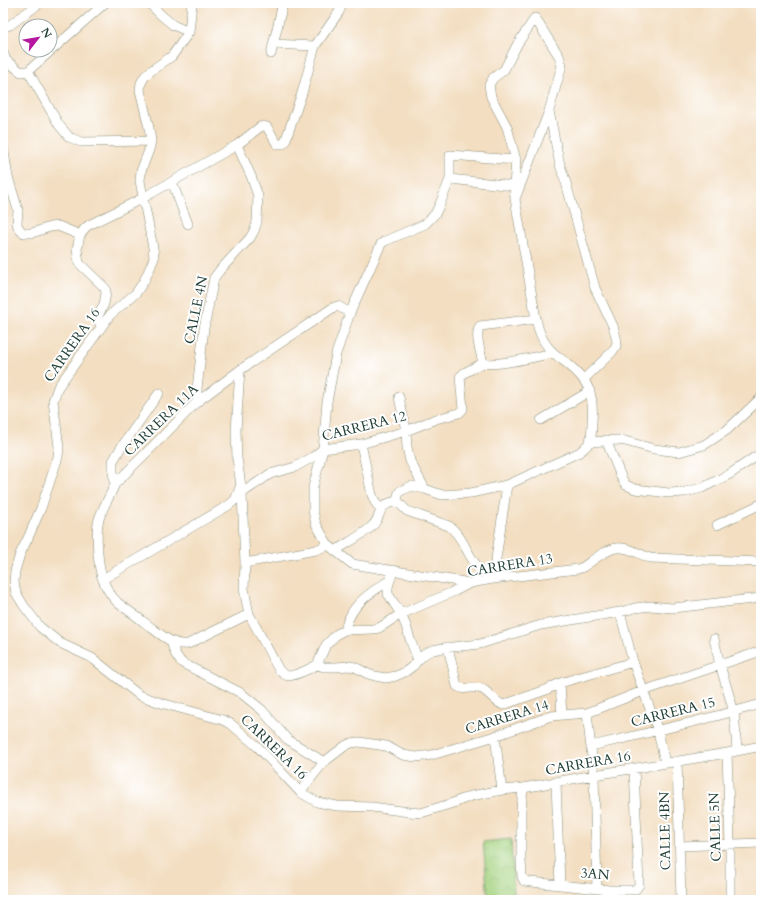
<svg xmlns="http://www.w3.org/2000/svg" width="764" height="903" viewBox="0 0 764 903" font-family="Cardo,serif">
<defs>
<pattern id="park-crowns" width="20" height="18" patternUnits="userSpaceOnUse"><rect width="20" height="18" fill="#a6d381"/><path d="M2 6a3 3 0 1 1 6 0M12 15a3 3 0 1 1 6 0" fill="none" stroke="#8eb670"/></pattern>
</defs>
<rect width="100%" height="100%" fill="#fff"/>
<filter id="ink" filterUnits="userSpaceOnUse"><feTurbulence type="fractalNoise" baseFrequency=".025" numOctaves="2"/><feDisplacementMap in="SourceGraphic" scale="8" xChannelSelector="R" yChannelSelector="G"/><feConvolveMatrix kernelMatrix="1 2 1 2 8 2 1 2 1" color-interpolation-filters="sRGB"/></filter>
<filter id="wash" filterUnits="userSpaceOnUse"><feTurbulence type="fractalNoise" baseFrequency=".012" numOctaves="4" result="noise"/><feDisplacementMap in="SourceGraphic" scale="16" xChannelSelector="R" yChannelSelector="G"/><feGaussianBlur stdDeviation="0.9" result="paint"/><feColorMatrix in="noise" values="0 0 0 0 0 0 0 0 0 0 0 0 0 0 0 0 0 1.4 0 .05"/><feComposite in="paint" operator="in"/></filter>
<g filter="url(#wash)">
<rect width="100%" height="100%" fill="#f3dec1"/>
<path fill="url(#park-crowns)" stroke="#62885a" d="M511 839 514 895 488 899 483 842Z"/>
</g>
<g filter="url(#ink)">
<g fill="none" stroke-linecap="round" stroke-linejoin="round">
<defs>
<path id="minor" d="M149 3 161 15 173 25 189 32
M192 3 189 32 172 56 152 70 145 76 141 83 140 90 149 128 151 141 149 150 141 171 140 181 153 248 154 258 150 268 144 281 136 293 110 315 58 387 53 401 59 447 58 457 41 508 28 538 20 554 15 571 14 582 16 593 24 606 40 627 60 643 92 658 139 695 161 703 223 720 231 724 258 747 300 792 317 802 337 806 372 807 409 812 421 813 453 803 471 796 502 790 523 788 594 775 727 753 761 746
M3 27 10 25 40 3
M273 44 315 46
M3 52 6 60 21 72 28 71 105 3
M271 54 283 3
M28 71 59 125 69 137 81 142 151 141
M549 111 560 165 566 183 595 288 613 326 615 333 617 342 616 346 612 352 584 379
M3 146 8 177 18 210 17 223 18 227 21 231 24 233H32L50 227 58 226 80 235 77 249 79 263 105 288 106 293 104 304 98 316V320L101 326
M450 179 514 186
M172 182 188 224
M80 235 85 228 89 225 143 198 237 145 260 127 263 126 267 127 277 144H283L285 142 302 93 315 46 339 12 342 3
M536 319 480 326C474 335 481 353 483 363 495 367 539 356 553 353
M240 370 236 431 237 458 242 493 245 563 244 589 249 614 279 670C282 673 284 675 288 676 295 676 311 668 317 665L326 645 337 634 345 630 373 629 379 628 401 614 455 591 470 583 493 579 578 569 583 567C592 561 606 549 617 548 627 546 641 555 650 558L761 562
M399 397 406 431 407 447 410 461 425 489
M197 402V389L204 328 214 278 220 270 250 238 254 231 257 222 258 196 251 176 237 145
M541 420 590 391
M606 440 622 479 626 485 635 489 669 493 685 492 702 488 730 474 755 457 761 454
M589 442 618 440 625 441 654 449 679 452 704 445 727 430 761 398
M361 444 372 495 375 502 381 510
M115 484 113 472V461L120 449 159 393
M242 493 270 474 295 467 313 457 323 449 361 444 406 431 436 419 459 413 463 409 460 377 464 373 483 363
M717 525 761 504
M335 551C347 543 359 537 370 528 385 516 373 506 397 501
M245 563 316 550 328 545
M394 570 390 580 388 587V594L401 614 406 626 411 642 418 660
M103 579 229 505 235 500 240 487
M493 579C488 575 482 571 478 567 467 555 463 536 449 526L407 511 397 501 398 495 400 491 412 486 425 489 442 495 471 493 507 485 580 452C583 449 587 446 589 443 592 437 592 428 592 422 594 395 590 382 569 365 562 359 554 355 548 347 541 339 538 329 536 319L515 199 514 186 516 160 507 127 491 97 489 85 492 80 493 78 504 70 518 43 535 18 559 56 562 65 549 111 515 199
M493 579 507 485
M470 583 352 564 328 545 316 524 313 511V487L323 449 327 402 336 354 350 313 381 244 385 241 425 224 435 214 440 204 450 179V155L516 160
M620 612 633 662 658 731 665 763
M249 614 188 644C171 646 158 632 145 623 137 616 127 610 118 603 112 597 106 588 103 580 98 569 96 535 98 523 101 509 110 497 115 484L197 402 240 370 334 307 338 306 350 313
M345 630C346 626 347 622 349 618 357 600 375 590 390 580
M714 639 720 665 734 712 737 750
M171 642C174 650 176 659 184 664L241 693 262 710 287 739 324 762
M448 647 457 686C464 692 474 685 482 689 490 693 495 702 503 705L546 690 560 683 633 662
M317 665 324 667H336L349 666 355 667 368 674 375 676 386 678 396 676 405 672 413 666 418 660 426 653 433 650 443 648 480 644 541 625 620 612 635 608 651 606 672 608 682 607 761 598
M560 683 562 715
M587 713 594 775 597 889
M495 736 502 790
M591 746C648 733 705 720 761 704
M727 753 730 844V900
M677 761 681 900
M556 783 560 885
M523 788 521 810V860L522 877 524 881 531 882 609 890H632L636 889 639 885 634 768
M300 792 324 762 345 746 351 743 359 742 386 746 403 755 416 757 432 755 495 736 551 716 587 713 643 691 761 651
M680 846 761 843
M609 890 615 900"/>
</defs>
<use href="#minor" stroke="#898e7a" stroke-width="10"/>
<use href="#minor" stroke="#fff" stroke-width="9"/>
</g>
</g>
<g text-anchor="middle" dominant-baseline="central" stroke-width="4" stroke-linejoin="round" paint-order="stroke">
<g font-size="14" fill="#1f3d34" stroke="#fff">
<text transform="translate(196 310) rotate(-78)">CALLE 4N</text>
<text transform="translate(72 345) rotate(-55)">CARRERA 16</text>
<text transform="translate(161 420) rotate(-44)">CARRERA 11A</text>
<text transform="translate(364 426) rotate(-14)">CARRERA 12</text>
<text transform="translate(510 565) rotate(-9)">CARRERA 13</text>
<text transform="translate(673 712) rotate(-14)">CARRERA 15</text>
<text transform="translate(507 717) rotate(-17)">CARRERA 14</text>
<text transform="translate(274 747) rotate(44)">CARRERA 16</text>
<text transform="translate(588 763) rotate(-10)">CARRERA 16</text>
<text transform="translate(715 827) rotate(-92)">CALLE 5N</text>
<text transform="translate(665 831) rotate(-91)">CALLE 4BN</text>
<text transform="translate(595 874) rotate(5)">3AN</text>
</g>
</g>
<rect width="764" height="903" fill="none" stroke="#fff" stroke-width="16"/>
<g transform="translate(38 38) rotate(59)"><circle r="19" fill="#ffffff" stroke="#a5b1ae"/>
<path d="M0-3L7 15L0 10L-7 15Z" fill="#b5179e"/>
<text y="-6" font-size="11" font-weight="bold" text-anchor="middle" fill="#1f3d34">N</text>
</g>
</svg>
